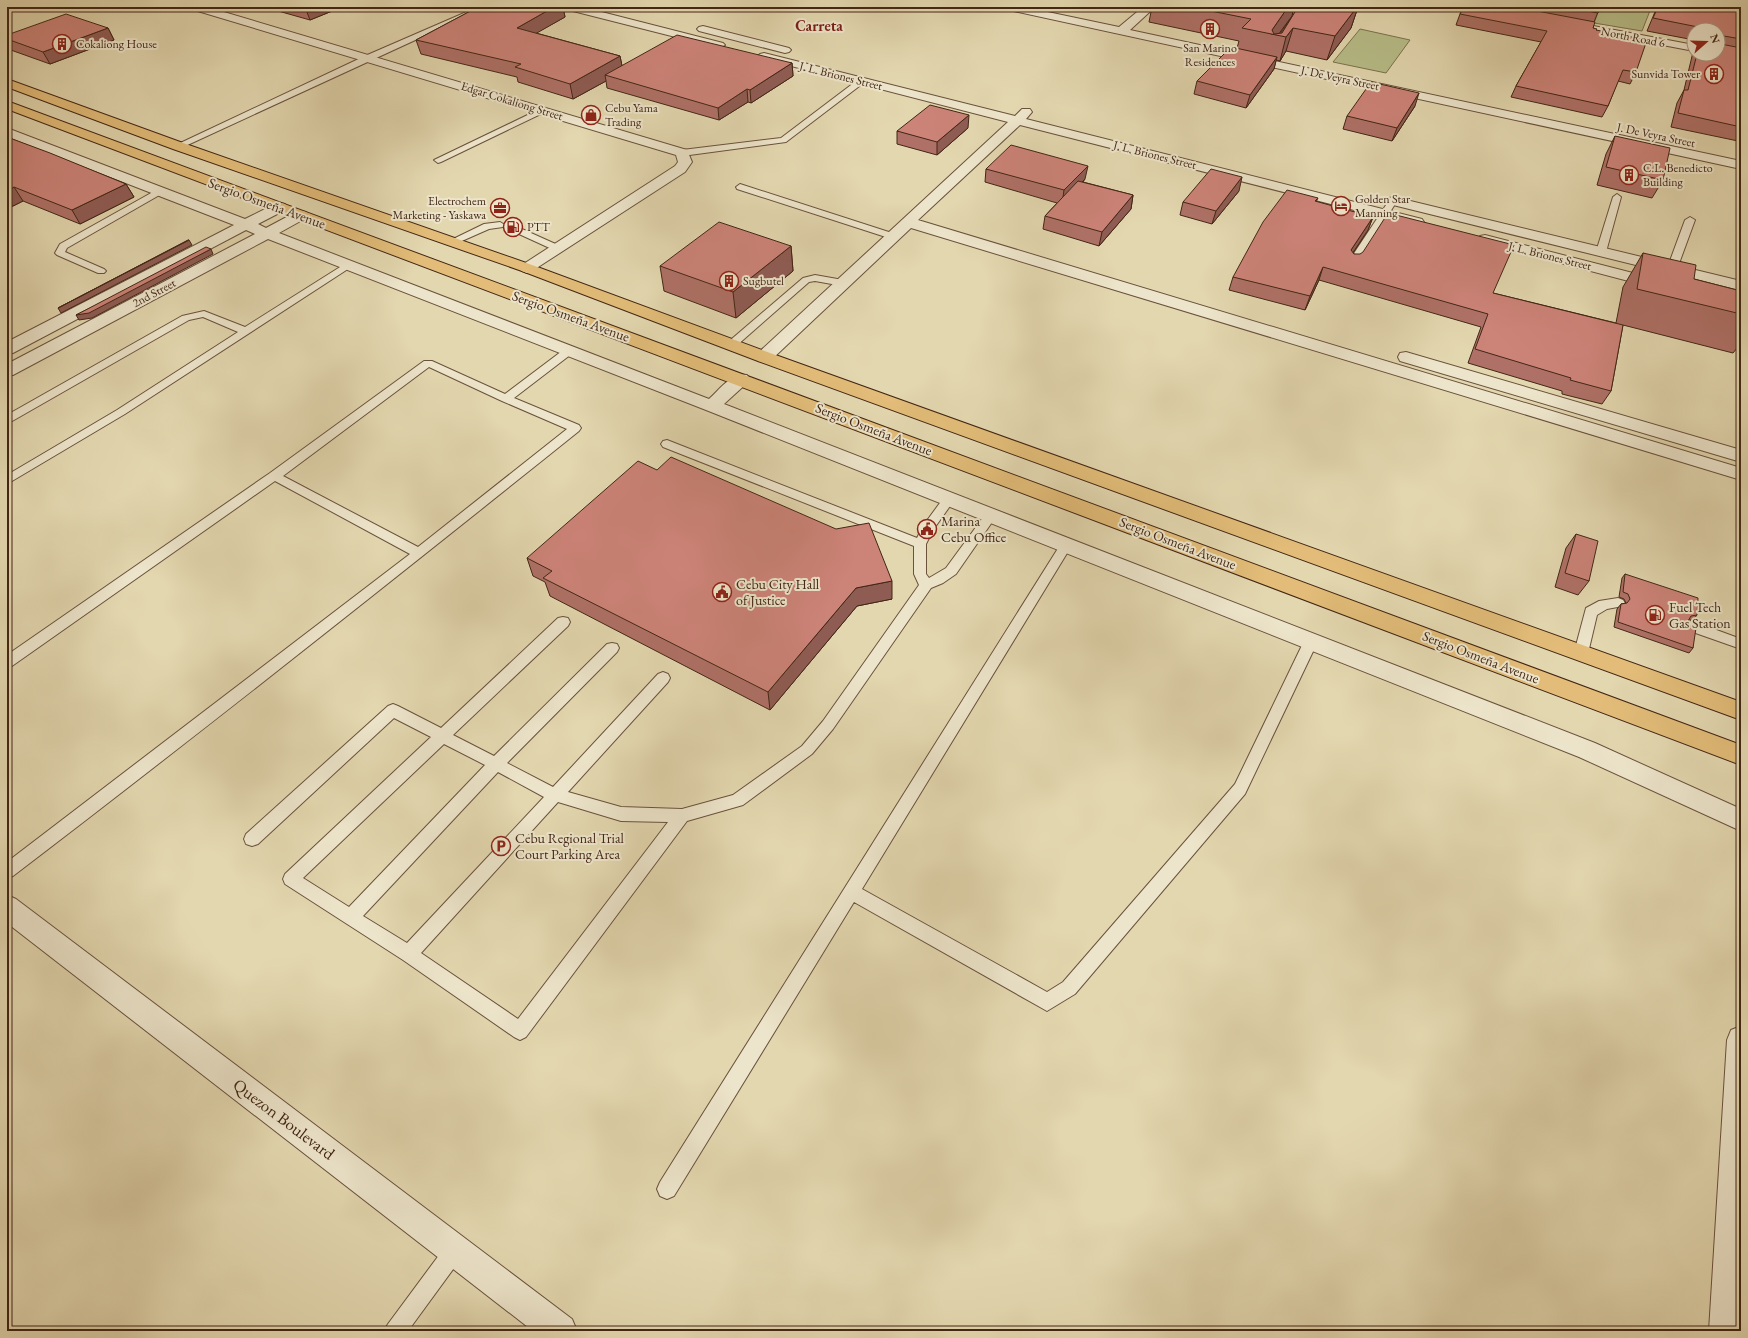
<svg xmlns="http://www.w3.org/2000/svg" width="1748" height="1338" viewBox="0 0 1748 1338" font-family="'EB Garamond',serif">
<rect width="100%" height="100%" fill="#e3d7af"/>
<filter id="stains"><feTurbulence type="fractalNoise" baseFrequency=".005" numOctaves="4"/><feColorMatrix values="0 0 0 0 .2 0 0 0 0 .09 0 0 0 0 .02 0 0 0 .5 -.17"/></filter>
<radialGradient id="worn" r=".72"><stop offset=".6" stop-color="#630" stop-opacity="0"/><stop offset="1" stop-color="#630" stop-opacity=".3"/></radialGradient>
<path fill="#b7bd88" stroke="#7c724e" d="M1600 7H1721L1719 20 1651 8 1642 31 1594 23Z
M1360 29 1410 40 1386 73 1333 62Z"/>
<g fill="none" stroke-linecap="round" stroke-linejoin="round">
<defs>
<path id="service" d="M478 7H487L181 148 178 149 174 146 365 56Z
M859 79H865L866 81 786 142 682 156 678 153 682 150 781 138Z
M540 109H543L547 111 441 162 438 163 434 160Z
M740 184 895 234 897 236 892 239 889 238 737 189 736 187Z
M160 188 163 189 164 191 163 193 67 248 65 252 104 269 106 271 104 273H98L57 255 55 253 60 244Z
M1617 194 1621 197 1606 252 1604 254H1598L1596 252 1613 197Z
M1393 198 1397 201 1357 264 1355 266H1349L1347 264 1390 199Z
M1690 217 1695 220 1677 269 1675 271H1669L1667 269 1685 220Z
M500 222 505 225 503 227 489 229 455 244 452 245 447 242 484 224Z
M522 229 560 246 562 248 560 250H554L519 234 517 232 519 230Z
M348 262 351 263 353 265 351 267 125 414 7 484V475L117 410 238 332 203 317 189 320 7 424V415L182 316 204 311 245 327Z
M815 275 843 280 848 283 843 286 815 281 809 282 735 347H727L726 345 727 343 803 278Z
M570 347 574 348 575 350 574 352 514 398 579 425 581 428 579 431C392 581 204 730 13 876L7 878V862L410 554 275 481 12 666 7 667V655L270 473 424 361H432L505 394 566 348ZM429 367 502 401 567 429 418 547 283 476Z
M667 440 917 538 923 526 945 496H953L955 499 933 530 926 544V574L929 578 946 568 987 512 991 511 995 512 997 515 956 574 943 583 931 588 833 729 812 754 743 805 687 821 526 1037 520 1040 514 1037 403 960 285 884 283 879 285 874 431 737 394 718 258 844 252 846 246 844 244 839 246 834 388 706 393 704 398 706 441 728 558 618 563 617 568 618 570 622 568 626 453 735 494 756 607 644 612 643 617 644 619 648 617 652 507 763 553 787 658 674 663 672 668 674 670 678 668 682 568 792 621 807 682 809 733 795 802 746 823 721 919 585 914 574V546L663 447 661 444 663 441ZM444 744 485 765 349 907 303 878ZM498 772 544 797 407 943 363 916ZM558 802 621 821 668 822 518 1019 421 953Z
M1066 541 1070 542 1072 545 862 889 1047 992 1063 982 1235 784 1306 637 1311 636 1316 637 1318 641 1245 794 1075 994 1047 1011 854 902 674 1196 667 1199 660 1196 657 1189 660 1182 1062 542Z
M1618 598 1623 600 1625 603 1623 606 1607 609 1597 615 1588 653 1586 657 1581 658 1576 657 1574 653 1586 608 1599 601Z
M1692 621 1741 639V649L1687 630 1685 626 1687 622Z
M455 1240 462 1243 465 1250 462 1257 408 1331H384L388 1324 448 1243Z"/>
<path id="minor" d="M190 7H207L687 150 692 162 685 172 532 271 527 273 522 271 519 268 522 265 675 166 678 162 676 155 191 9Z
M564 7H582L723 43 725 45 719 48 565 9Z
M1004 7H1024L1119 27 1143 7H1155L1130 30 1741 161V169L1009 10Z
M1567 21 1694 45V51L1563 26 1561 24Z
M703 26 789 48 791 50 789 52 785 53 699 31 697 29 699 27Z
M764 53 1015 116 1022 109H1030L1032 112 1026 119 1422 219 1424 222 1422 225 1417 226 1020 125 918 220 1741 468V480L911 228 770 361 764 362 758 361 756 357 758 353 1008 122 760 58 758 56 760 54Z
M7 128 245 219 275 204 280 203 285 204 287 207 285 210 258 224 266 228 296 212 301 211 306 212 308 215 306 218 279 233 709 399C720 389 732 372 747 375L750 379 747 383 724 404 1595 743 1741 809V831L1579 757 706 410 268 239 13 375 7 376V364L255 234 246 230 13 353 7 354V342L234 225 7 137Z
M1394 197 1741 281V291L1389 204 1387 201 1389 198Z
M1485 235 1664 281 1667 284 1664 287 1659 289 1480 242 1478 239 1480 236Z
M1406 352 1741 450V462L1400 361 1398 357 1400 353Z
M7 895 16 899 572 1319 577 1331H533L7 923Z
M1741 1026V1331H1709L1727 1040 1731 1030Z"/>
<path id="trunk" d="M7 79 183 143 532 265 770 353 1741 702V720L758 361 522 271 173 149 7 87Z
M7 101 1741 745V765L7 109Z"/>
</defs>
<use href="#service" stroke="#6a523c" stroke-width="2"/>
<use href="#minor" stroke="#6a523c" stroke-width="2"/>
<use href="#trunk" stroke="#422615" stroke-width="2"/>
<use href="#service" fill="#ede5cb" fill-rule="evenodd"/>
<use href="#minor" fill="#ede5cb" fill-rule="evenodd"/>
<use href="#trunk" fill="#e2bc78" fill-rule="evenodd"/>
</g>
<path fill="#af7167" stroke="#422615" d="M264 7H342L310 20Z
M478 7H563L565 17 536 33 620 56 622 66 792 63 793 76 751 103 748 102 719 120 607 88 606 81 573 99 518 82 517 77 421 54 416 40Z
M1101 7H1127L1122 11Z
M1152 7H1294L1292 16 1280 34 1282 33 1298 7H1358L1351 28 1327 60 1286 51 1280 61 1276 60 1274 69 1246 108 1194 94 1197 81 1237 48 1239 41 1149 22Z
M1464 7H1600L1594 22 1593 28 1596 30 1636 72 1630 84 1618 81 1608 106 1602 117 1511 97 1516 86 1541 42 1456 25 1460 14Z
M1657 7H1741V141H1738L1671 127 1677 103 1684 90 1693 52 1694 50V54H1718V30H1694V40L1647 31Z
M108 28 114 40 50 64 8 49 7 47V35Z
M1415 106 1392 141 1343 129 1347 116Z
M968 128 937 155 897 144V131Z
M1615 136 1663 180 1652 198 1597 185 1606 154Z
M7 137 126 184 134 197 80 224 23 201 7 209Z
M986 169 1085 179 1083 182 1133 195 1131 209 1099 246 1043 229 1045 216 1057 203 985 182Z
M1239 191 1212 224 1180 215 1183 202Z
M1318 198 1316 202 1373 217 1368 230 1353 253 1354 254 1493 293 1616 323 1623 287 1643 253 1694 279 1741 291V343L1733 353 1623 325 1611 391 1602 404 1562 394V391L1468 363 1481 327 1319 280 1305 310 1229 290 1233 277Z
M791 246 793 271 736 318 664 291 660 266Z
M1576 534 1589 581 1578 595 1555 587 1566 548Z
M527 558 892 599 857 606 770 710 550 596 545 582 533 576Z
M1625 574 1697 615 1693 620H1688L1693 648 1689 653 1614 627 1617 609 1621 604 1626 603 1624 599 1619 597 1622 578Z"/>
<path fill="#8f5c54" stroke="#422615" d="M305 7H342L310 20Z
M554 7H563L565 17 521 42 517 28Z
M1123 7H1127L1122 11Z
M1288 7H1294L1292 16 1278 35 1271 34 1272 30Z
M1357 7H1358L1351 28 1327 60 1335 36Z
M108 28 114 40 50 64 43 52Z
M1293 28 1286 51 1280 61 1286 37Z
M1719 40H1724L1718 50Z
M620 56 623 71 605 75 606 81 573 99 570 84Z
M1277 57 1274 69 1246 108 1250 95Z
M792 63 793 76 751 103 750 90Z
M747 89 748 102 719 120 718 108Z
M1419 93 1415 106 1392 141 1397 128Z
M969 115 968 128 937 155V142Z
M1741 136V141H1738Z
M1088 166 1085 179 1062 204 1064 190Z
M1242 177 1239 191 1212 224 1216 211Z
M126 184 134 197 80 224 72 210Z
M14 187 23 201 7 209V191Z
M1133 195 1131 209 1099 246 1102 232Z
M1373 217 1368 230 1346 263 1351 250Z
M189 240 192 245 61 313 58 308Z
M791 246 793 271 736 318 733 292Z
M211 249 213 254 92 318 79 320 76 315Z
M1323 267 1319 280 1305 310 1310 296Z
M892 581V599L857 606 770 710 768 692 856 588Z"/>
<path fill="#cc8378" stroke="#422615" d="M478 7H554L517 28 620 56 570 84 515 67 521 64 416 40Z
M1191 7H1288L1272 30 1274 34 1282 33 1298 7H1357L1335 36 1293 28 1286 37 1242 28 1251 19Z
M1464 7H1516L1595 22 1593 28 1597 29 1596 30 1647 40 1636 72 1623 70 1608 106 1516 86 1547 31 1460 14Z
M1565 7H1600L1598 13Z
M1658 7H1741V39L1724 36V40H1719L1721 44 1741 48V127L1678 113 1684 90H1688L1697 54H1718V30H1703V28L1653 18Z
M66 14 108 28 43 52 7 39V35Z
M677 35 792 63 750 90 747 89 718 108 605 75Z
M1231 47 1277 57 1250 95 1197 81Z
M1371 82 1419 93 1397 128 1347 116Z
M930 105 969 115 937 142 897 131Z
M1615 136 1670 148 1663 180 1606 167Z
M7 137 50 153 126 184 72 210 14 187 7 191Z
M1011 145 1088 166 1064 190 986 169Z
M1211 169 1242 177 1216 211 1183 202Z
M1078 181 1133 195 1102 232 1045 216Z
M1287 190 1318 198 1315 201 1373 217 1351 250 1354 254H1360L1363 252 1388 213 1514 245 1493 293 1623 325 1611 391 1570 380 1571 378 1475 349 1488 314 1323 267 1310 296 1233 277 1263 222Z
M719 222 791 246 733 292 660 266Z
M188 240H189L58 308Z
M206 247 211 249 89 313 76 315Z
M1643 253 1696 265 1694 279 1741 291V314L1637 289Z
M671 457 836 529 869 523 892 581 856 588 768 692 543 578 552 571 527 558 638 461 657 470Z
M1576 534 1598 541 1589 581 1565 573Z
M1625 574 1698 598 1697 615 1691 616 1688 621 1690 626 1696 628 1693 648 1618 622 1621 604 1627 603 1630 599 1628 594 1623 592Z"/>
<defs>
<symbol id="building-ring" viewBox="-11 -11 22 22"><circle r="9.5" fill="#ede5cb" stroke="#8f2418" stroke-width="1.5"/><path d="M-4-6H4V6H1V3H-1V6H-4ZM-2.5-4.3h1.7v1.8h-1.7ZM.8-4.3h1.7v1.8H.8ZM-2.5-1h1.7V.8h-1.7ZM.8-1h1.7V.8H.8Z" fill="#8f2418"/></symbol>
<symbol id="shop-ring" viewBox="-11 -11 22 22"><circle r="9.5" fill="#ede5cb" stroke="#8f2418" stroke-width="1.5"/><path d="M-5-2.5h2.3a2.7 3.5 0 0 1 5.4 0H5L5.5 6h-11ZM-1.5-2.5h3a1.5 2.3 0 0 0-3 0Z" fill="#8f2418"/></symbol>
<symbol id="hotel-ring" viewBox="-11 -11 22 22"><circle r="9.5" fill="#ede5cb" stroke="#8f2418" stroke-width="1.5"/><path d="M-6-4.5h1.5V1H6V5H4.5V3h-9V5H-6ZM-4 0a1.8 1.8 0 1 1 3.6 0ZM.5 0V-2.5h3Q6-2.5 6 0Z" fill="#8f2418"/></symbol>
<symbol id="office-ring" viewBox="-11 -11 22 22"><circle r="9.5" fill="#ede5cb" stroke="#8f2418" stroke-width="1.5"/><path d="M-6-3h4V-5.5h4V-3h4V5H-6ZM-1-4.5V-3h2v-1.5ZM-6 0V1H6V0Z" fill="#8f2418"/></symbol>
<symbol id="fuel-ring" viewBox="-11 -11 22 22"><circle r="9.5" fill="#ede5cb" stroke="#8f2418" stroke-width="1.5"/><path d="M-5.5-6h7V0h2V4h1.3V-2.5L3-4.5l.8-.8L6-3V5H2.5V1h-1V6h-7ZM-4.2-4.7v3.2H.2V-4.7Z" fill="#8f2418"/></symbol>
<symbol id="civic-ring" viewBox="-11 -11 22 22"><circle r="9.5" fill="#ede5cb" stroke="#8f2418" stroke-width="1.5"/><path d="M-.6-6.5H3V-4.5H.6V-3L4-1V1h2V6H-6V1h2V-1L-.6-3ZM-1.2 2.5V6h2.4V2.5Z" fill="#8f2418"/></symbol>
<symbol id="parking-ring" viewBox="-11 -11 22 22"><circle r="9.5" fill="#ede5cb" stroke="#8f2418" stroke-width="1.5"/><path d="M-3.5-5.5H1a3.5 3.5 0 0 1 0 7H-1V5.5H-3.5ZM-1-3.4V-.6H.8a1.4 1.4 0 0 0 0-2.8Z" fill="#8f2418"/></symbol>
</defs>
<g fill-rule="evenodd">
<use href="#building-ring" x="1199" y="18" width="22" height="22"/>
<use href="#building-ring" x="51" y="33" width="22" height="22"/>
<use href="#building-ring" x="1703" y="63" width="22" height="22"/>
<use href="#shop-ring" x="580" y="104" width="22" height="22"/>
<use href="#building-ring" x="1618" y="164" width="22" height="22"/>
<use href="#hotel-ring" x="1330" y="195" width="22" height="22"/>
<use href="#office-ring" x="489" y="197" width="22" height="22"/>
<use href="#fuel-ring" x="502" y="216" width="22" height="22"/>
<use href="#building-ring" x="718" y="270" width="22" height="22"/>
<use href="#civic-ring" x="916" y="518" width="22" height="22"/>
<use href="#civic-ring" x="711" y="581" width="22" height="22"/>
<use href="#fuel-ring" x="1644" y="604" width="22" height="22"/>
<use href="#parking-ring" x="490" y="835" width="22" height="22"/>
</g>
<g text-anchor="middle" dominant-baseline="central" stroke-width="4" stroke-linejoin="round" paint-order="stroke">
<g font-size="12" fill="#422615" stroke="#ede5cb">
<text transform="translate(1633 37) rotate(11)">North Road 6</text>
<text transform="translate(841 76) rotate(14)">J. L. Briones Street</text>
<text transform="translate(1340 78) rotate(12)">J. De Veyra Street</text>
<text transform="translate(512 101) rotate(17)">Edgar Cokaliong Street</text>
<text transform="translate(1656 135) rotate(12)">J. De Veyra Street</text>
<text transform="translate(1155 155) rotate(14)">J. L. Briones Street</text>
<text transform="translate(1550 256) rotate(14)">J. L. Briones Street</text>
<text transform="translate(154 293) rotate(-28)">2nd Street</text>
</g>
<g font-size="12" fill="#422615" stroke="#ede5cb" text-anchor="start">
<text x="76" y="44">Cokaliong House</text>
<text x="1210" y="48" text-anchor="middle">San Marino<tspan x="1210" dy="14">Residences</tspan></text>
<text x="1700" y="74" text-anchor="end">Sunvida Tower</text>
<text x="605" y="108">Cebu Yama<tspan x="605" dy="14">Trading</tspan></text>
<text x="1643" y="168">C.L. Benedicto<tspan x="1643" dy="14">Building</tspan></text>
<text x="1355" y="199">Golden Star<tspan x="1355" dy="14">Manning</tspan></text>
<text x="486" y="201" text-anchor="end">Electrochem<tspan x="486" dy="14">Marketing - Yaskawa</tspan></text>
<text x="527" y="227">PTT</text>
<text x="743" y="281">Sugbutel</text>
</g>
<g font-size="14" fill="#422615" stroke="#ede5cb">
<text transform="translate(267 203) rotate(20)">Sergio Osmeña Avenue</text>
<text transform="translate(571 316) rotate(20)">Sergio Osmeña Avenue</text>
<text transform="translate(874 429) rotate(21)">Sergio Osmeña Avenue</text>
<text transform="translate(1178 543) rotate(21)">Sergio Osmeña Avenue</text>
<text transform="translate(1481 657) rotate(21)">Sergio Osmeña Avenue</text>
</g>
<g font-size="14" fill="#422615" stroke="#ede5cb" text-anchor="start">
<text x="941" y="521">Marina<tspan x="941" dy="16">Cebu Office</tspan></text>
<text x="736" y="584">Cebu City Hall<tspan x="736" dy="16">of Justice</tspan></text>
<text x="1669" y="607">Fuel Tech<tspan x="1669" dy="16">Gas Station</tspan></text>
<text x="515" y="838">Cebu Regional Trial<tspan x="515" dy="16">Court Parking Area</tspan></text>
</g>
<g font-size="15" font-weight="bold" fill="#7a1f14" stroke="#ede5cb">
<text x="819" y="25">Carreta</text>
</g>
<g font-size="17" fill="#422615" stroke="#ede5cb">
<text transform="translate(284 1119) rotate(37)">Quezon Boulevard</text>
</g>
</g>
<rect width="1748" height="1338" fill="none" stroke="#e3d7af" stroke-width="24"/>
<rect x="8" y="8" width="1732" height="1322" fill="none" stroke="#422615" stroke-width="2"/>
<rect x="12" y="12" width="1724" height="1314" fill="none" stroke="#422615"/>
<g transform="translate(1706 42) rotate(70)"><circle r="19" fill="#ede5cb" stroke="#a99982"/>
<path d="M0-3L7 15L0 10L-7 15Z" fill="#8f2418"/>
<text y="-6" font-size="11" font-weight="bold" text-anchor="middle" fill="#422615">N</text>
</g>
<rect width="100%" height="100%" filter="url(#stains)"/>
<rect width="100%" height="100%" fill="url(#worn)"/>
</svg>
